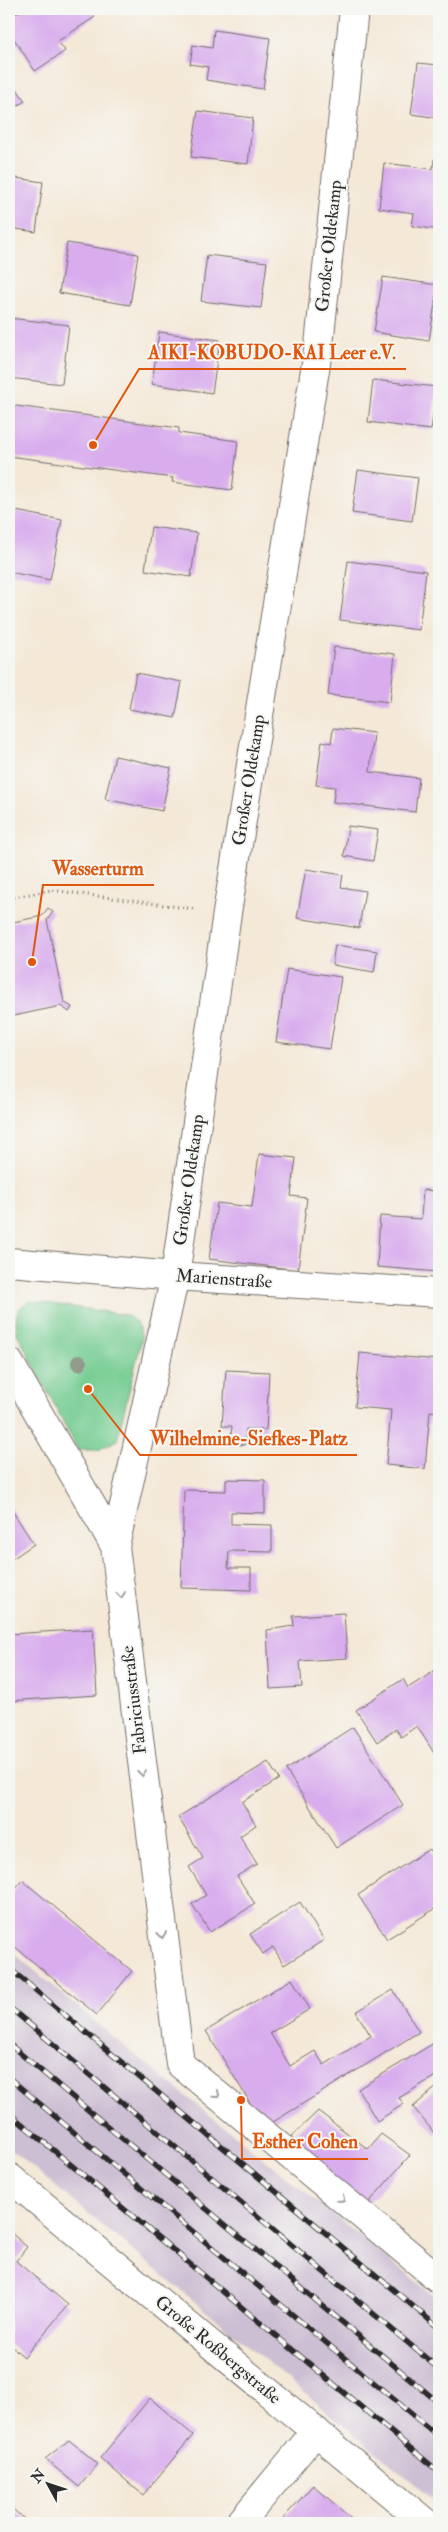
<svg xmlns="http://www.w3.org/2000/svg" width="448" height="2532" viewBox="0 0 448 2532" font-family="'IM FELL Double Pica',serif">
<rect width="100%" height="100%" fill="#f6f6f2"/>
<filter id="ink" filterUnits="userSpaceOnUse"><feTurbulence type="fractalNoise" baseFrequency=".02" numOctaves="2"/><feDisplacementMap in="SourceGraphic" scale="10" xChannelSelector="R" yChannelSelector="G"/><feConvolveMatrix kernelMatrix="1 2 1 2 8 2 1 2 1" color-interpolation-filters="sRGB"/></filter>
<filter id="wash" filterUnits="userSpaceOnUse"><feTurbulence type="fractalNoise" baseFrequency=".0096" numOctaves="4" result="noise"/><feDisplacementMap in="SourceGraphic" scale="20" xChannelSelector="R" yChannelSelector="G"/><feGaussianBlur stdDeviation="1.12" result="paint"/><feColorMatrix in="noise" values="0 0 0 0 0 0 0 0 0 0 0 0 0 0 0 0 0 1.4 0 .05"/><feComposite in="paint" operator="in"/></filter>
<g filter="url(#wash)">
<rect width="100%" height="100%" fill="#f4e8d7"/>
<path fill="#ccbed3" d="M9 1949 119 2042 439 2300V2504L9 2148Z"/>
<path fill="#74cc92" stroke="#507c5e" d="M32 1301 127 1315 138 1324 142 1338 117 1440 98 1450H78L17 1333C15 1317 15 1306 32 1301Z"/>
<g id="blocks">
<path fill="#d8aced" d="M23 9H90L95 17 58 41 65 51 35 71 9 31V18Z
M214 30 270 38 263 89 206 80 208 67 190 64 193 45 212 48Z
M418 63 439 65V118L411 114Z
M9 77 25 101 9 111Z
M198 111 253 118 248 164 191 157Z
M434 159 439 160V230L412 226 414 213 379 208 384 163 433 169Z
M9 177 43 182 36 232 9 228Z
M67 243 138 254 130 305 59 293Z
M207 255 267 262 261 308 201 301Z
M383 277 438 285 429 341 374 332Z
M9 318 69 325 62 384 9 378Z
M159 332 220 340 212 393 152 384Z
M373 380 437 387 431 430 368 422Z
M9 405 179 428V433L238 441 232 490 172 482 173 478 9 456Z
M358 470 418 478 412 521 352 513Z
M16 511 62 520 50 580 9 572V549Z
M151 527 197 533 191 577 145 570Z
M348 561 426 571 419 630 340 620Z
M334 647 395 654 390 702 328 695Z
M136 673 182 682 175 718 129 709Z
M333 728 374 733 370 772 419 778 415 812 333 802 335 787 316 785 322 741 331 743Z
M115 756 171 768 162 811 105 799Z
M348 826 378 830 373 861 344 856Z
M306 869 343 875 341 887 365 891 359 928 297 918Z
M48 908 53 912 47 920 64 1002 72 1007 69 1012 61 1006 9 1017V923L42 916Z
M335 945 377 951 374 972 332 965Z
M287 969 341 977 330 1049 276 1042Z
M259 1154 296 1158 291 1196 307 1198 298 1270 209 1259 217 1203 252 1207Z
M423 1190 437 1191 435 1218 439 1219V1272L377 1267 380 1216 421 1219Z
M360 1353 439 1360V1412L430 1411 425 1469 386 1465 391 1410 355 1407Z
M226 1370 269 1372 266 1430 246 1429 245 1445 230 1444 232 1426H222Z
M226 1479 265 1480V1513L231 1512V1524L272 1525V1552L229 1551 228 1568H251V1590L181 1588 184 1490 226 1491Z
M9 1506 34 1544 9 1561Z
M344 1613 347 1658 300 1661 302 1687 270 1689 267 1630 294 1626 293 1616Z
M93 1629 97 1695 9 1701V1634Z
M439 1668V1761L417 1726 401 1737 396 1729 377 1742 356 1710 403 1679 408 1688Z
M353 1727 403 1805 336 1848 286 1770Z
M268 1762 279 1779 242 1802 256 1825 240 1836 257 1864 237 1876 255 1904 210 1932 192 1904 206 1895 189 1867 203 1858 178 1817Z
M429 1849 439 1864V1906L387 1939 358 1895Z
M22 1880 132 1971 97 2015 9 1942V1897Z
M300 1902 324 1940 284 1965 273 1947 263 1954 250 1934Z
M292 1979 310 2009 270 2033 290 2066 315 2051 324 2065 371 2036 356 2012 393 1990 419 2032 265 2127 206 2031Z
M439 2040V2074L399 2098 404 2104 377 2121 358 2089Z
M439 2085V2131L435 2134 413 2107Z
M318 2111 368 2149 381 2134 410 2155 365 2207 285 2143Z
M9 2231 27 2247 16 2261 68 2305 24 2357 9 2344Z
M150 2398 193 2435 143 2495 100 2458Z
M69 2440 98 2464 79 2487 45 2459Z
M313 2485 356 2523H279Z
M9 2506 29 2523H9Z"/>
</g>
</g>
<g filter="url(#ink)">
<use href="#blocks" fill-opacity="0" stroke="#716d67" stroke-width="1"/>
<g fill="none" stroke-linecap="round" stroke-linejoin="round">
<defs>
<path id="minor" d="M9 1262 175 1276 439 1293
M9 1362 115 1546 180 2064 439 2279
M115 1546 175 1276 227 913 319 345 354 9
M9 2177 426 2523
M240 2523 316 2431"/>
</defs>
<use href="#minor" stroke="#716d67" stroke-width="30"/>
<path stroke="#716d67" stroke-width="3" stroke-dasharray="1 4" stroke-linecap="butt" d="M9 898 51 890 194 909"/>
<use href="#minor" stroke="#fff" stroke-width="28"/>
<defs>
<path id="rail" d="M9 1968 439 2328
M9 2007 439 2369
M9 2044 439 2403
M9 2078 439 2437
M9 2113 439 2472"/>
</defs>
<use href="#rail" stroke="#2b2b2b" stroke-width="5.5"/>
<use href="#rail" stroke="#f6f6f2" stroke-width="4" stroke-dasharray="11" stroke-linecap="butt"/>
</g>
<circle fill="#929a89" cx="79" cy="1363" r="8"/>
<defs><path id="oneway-chevron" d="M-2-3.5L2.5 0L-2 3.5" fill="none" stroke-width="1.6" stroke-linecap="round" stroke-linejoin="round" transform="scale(1.25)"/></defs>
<g stroke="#a0a0a0">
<use href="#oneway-chevron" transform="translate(121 1595) rotate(83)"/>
<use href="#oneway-chevron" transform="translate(142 1773) rotate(83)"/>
<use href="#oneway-chevron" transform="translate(162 1935) rotate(83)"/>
<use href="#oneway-chevron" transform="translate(217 2095) rotate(40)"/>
<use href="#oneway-chevron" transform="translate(342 2199) rotate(40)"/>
</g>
</g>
<g text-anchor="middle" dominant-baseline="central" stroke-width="4" stroke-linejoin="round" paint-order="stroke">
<g font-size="18" fill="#2b2b2b" stroke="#f6f6f2">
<text transform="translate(329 246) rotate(-84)">Großer Oldekamp</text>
<text transform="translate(249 780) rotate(-81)">Großer Oldekamp</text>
<text transform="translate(189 1180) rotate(-82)">Großer Oldekamp</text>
<text transform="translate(224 1279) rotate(4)">Marienstraße</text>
<text transform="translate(134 1700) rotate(-97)">Fabriciusstraße</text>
<text transform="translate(218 2350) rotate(40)">Große Roßbergstraße</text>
</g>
</g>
<path fill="none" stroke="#df570e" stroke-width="2" d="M93 445L139 369H406M32 962L43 885H154M88 1389L140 1455H357M241 2100L242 2159H368"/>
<g fill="#df570e" stroke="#f6f6f2" stroke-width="2">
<circle cx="93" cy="445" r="5"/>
<circle cx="32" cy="962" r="5"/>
<circle cx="88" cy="1389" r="5"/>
<circle cx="241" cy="2100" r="5"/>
</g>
<g font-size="19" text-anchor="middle" font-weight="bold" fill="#df570e" stroke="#f6f6f2" stroke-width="4" stroke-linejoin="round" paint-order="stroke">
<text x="272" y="359">AIKI-KOBUDO-KAI Leer e.V.</text>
<text x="98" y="875">Wasserturm</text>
<text x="249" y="1445">Wilhelmine-Siefkes-Platz</text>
<text x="305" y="2148">Esther Cohen</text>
</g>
<rect width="448" height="2532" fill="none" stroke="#f6f6f2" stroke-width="30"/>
<g transform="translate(48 2484) rotate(310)" stroke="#f6f6f2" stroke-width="4" paint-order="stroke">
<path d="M0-4L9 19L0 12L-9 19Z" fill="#2b2b2b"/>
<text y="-8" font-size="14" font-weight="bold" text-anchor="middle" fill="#2b2b2b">N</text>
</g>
</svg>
